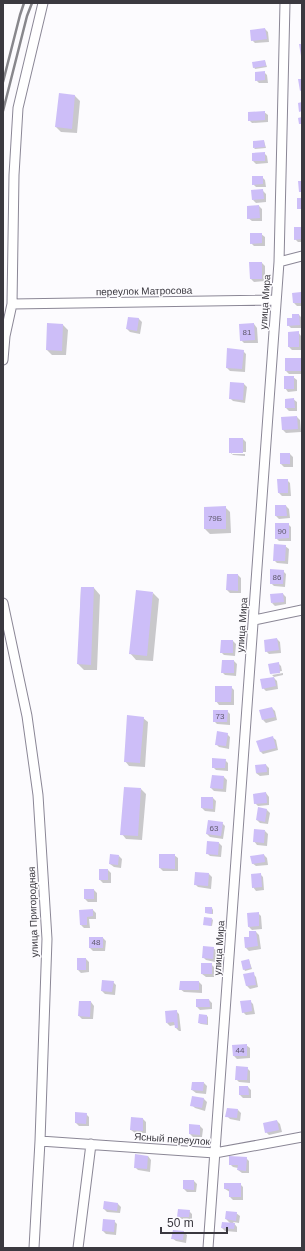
<svg xmlns="http://www.w3.org/2000/svg" width="305" height="1251" viewBox="0 0 305 1251" font-family="Arial,sans-serif">
<rect width="100%" height="100%" fill="#fcfbfe"/>
<path fill="#0003" d="M265 29 268 32 269 42 255 43 252 40Z
M265 61 267 67 255 69 254 67Z
M264 72 267 75 268 83H259L256 80Z
M60 94 75 96 80 101 77 133 61 132 56 127Z
M264 112 268 115V122L252 123 249 120Z
M264 141 266 148 255 149 254 148Z
M264 153 267 156 268 163 256 164 253 161Z
M262 177 265 180 266 187H256L253 184Z
M262 190 266 194V202L256 203 253 200Z
M259 206 262 209V221H252L248 218Z
M302 228V242H298L295 239Z
M261 234 265 237V246H254L251 243Z
M262 263 265 266V281L254 282 251 279Z
M301 293 302 295V306H297L294 303Z
M299 315 302 318V328H291L288 325 293 319Z
M129 318 139 319 142 322 140 334 130 332 127 329Z
M254 324 257 328 258 343H244L241 340Z
M63 325 68 330 66 355H52L47 350Z
M298 332 301 336 302 350H292L289 347Z
M243 351 246 354 245 372 230 371 227 368Z
M301 359 302 374H289L286 371Z
M293 377 297 380V391L288 392 285 388Z
M231 383 244 384 247 387 245 403 233 401 230 398Z
M293 399 297 402V411H289L286 408Z
M297 417 300 420 301 432 286 433 283 430 282 418Z
M243 439 246 442V452H232V454H245V456L233 455 230 452Z
M290 454 293 457V467H284L281 464Z
M287 480 290 483 291 496H282L279 493Z
M286 506 289 509 290 518 279 519 276 516Z
M225 507 230 512 231 533 210 534 205 529V508Z
M288 524 291 527V541H279L276 538Z
M285 546 289 549 288 564 277 563 274 560Z
M283 571 286 574 285 587 274 586 271 583Z
M228 575H238L241 578V593H230L227 590Z
M81 588H94L100 595 97 670H84L78 664Z
M153 593 159 599 153 661 136 660 130 653Z
M283 594 286 597V604L275 606 272 603Z
M277 639 280 642 281 653 269 654 266 651Z
M233 641 236 644 235 656 224 655 221 652Z
M234 661 237 664 236 676 225 675 222 672Z
M278 663 281 666 282 671 272 673V675L269 665Z
M283 673V675L274 677 272 675Z
M274 678 277 681 278 689 266 691 263 688Z
M231 687 234 690V705H219L216 701Z
M272 708 275 711 277 720 266 723 263 720Z
M227 711 230 714V725L217 724 214 721Z
M143 718 148 722 145 767 129 766 125 761Z
M227 734 230 737 229 749 219 747 216 744Z
M272 737 276 740 278 750 263 754 260 751Z
M225 760 228 763V771L216 770 213 767Z
M266 765 269 768V775L260 776 256 773Z
M224 777 227 780 226 792 214 791 211 788Z
M141 789 146 794 142 840 126 839 122 834Z
M266 793 269 797V805L258 806 255 803Z
M202 798H213L216 801 215 812 205 811 202 808Z
M259 808 267 810 270 813 268 824 260 823 257 820Z
M222 823 225 826 223 839 210 837 207 834Z
M265 831 268 834 267 846 257 845 254 841Z
M219 843 222 846 221 857 210 856 207 853Z
M174 855 178 858V871H163L160 868Z
M264 855 267 858 268 865 256 866 252 863Z
M119 856 122 859 121 868 114 867 110 864Z
M108 870 111 873V883H103L100 880Z
M209 874 212 877 211 889 198 887 195 884Z
M260 874 263 877 264 890 256 891 253 887Z
M94 890 97 893V902H88L85 899Z
M212 908 213 910V914L206 913Z
M93 910 96 913V919H89L90 928H84L81 925 80 911Z
M258 913 261 916 262 929 252 930 249 927Z
M212 919 213 920 212 926 204 924Z
M256 932 259 935 261 949 249 951 246 948 250 938Z
M103 938 106 941 105 951H93L90 948Z
M213 948 217 951 215 962 206 960 203 957Z
M86 959 89 962V972L81 973 78 970Z
M249 960 252 969 245 971 244 969Z
M211 964 214 967V977H206L202 974Z
M253 974 256 977 258 987 250 989 247 986 245 975Z
M113 982 116 985 115 995 105 994 102 991Z
M199 982 202 985V993L184 992 180 989Z
M209 1000 212 1003V1009L200 1010 197 1007Z
M250 1001 253 1004 255 1014 246 1015 243 1012Z
M80 1002H91L94 1006 93 1019H82L79 1016Z
M176 1011 179 1014 181 1031H179L176 1028 175 1025 170 1026 167 1023Z
M207 1016 208 1017V1025L201 1024 199 1023Z
M246 1045 250 1048V1058L237 1059 234 1056Z
M247 1068 250 1071V1083L239 1082 236 1079Z
M204 1083 207 1086 206 1094 196 1093 192 1090Z
M240 1087H248L251 1090V1098H243L240 1095Z
M193 1097 204 1099 207 1102 205 1111 195 1108 192 1105Z
M238 1110 241 1113 240 1121 230 1119 227 1116Z
M86 1114 89 1117V1126H79L76 1123Z
M143 1119 146 1122V1133H135L131 1130Z
M277 1121 280 1124 282 1132 269 1135 266 1132Z
M200 1126 203 1129 202 1137H193L190 1134Z
M148 1156 151 1160 150 1172 138 1170 135 1167Z
M246 1158 249 1161V1173H242L238 1170V1168L233 1167 230 1164Z
M194 1181 197 1184 196 1192H187L184 1189Z
M240 1184 243 1187V1200H233L230 1197V1192L225 1189Z
M105 1202 118 1204 121 1207 120 1213 107 1212 104 1209Z
M189 1211 192 1214V1220L182 1219 178 1216Z
M236 1213 240 1216 239 1223 233 1222 237 1227V1232L225 1231 222 1228 231 1224 226 1219Z
M114 1221 117 1224 116 1235 106 1234 103 1231Z
M173 1231 184 1232 187 1235 186 1243 176 1241 172 1238Z"/>
<path fill="#cdbef8" d="M265 28 267 39 251 41 250 30Z
M299 44H302V56H301Z
M265 60 266 66 253 68 252 62Z
M265 71V80L255 81V72Z
M298 79H302V90L300 91Z
M59 93 75 95 72 129 55 127Z
M302 102V111L299 112 298 103Z
M265 111V120L248 121V112Z
M302 117V124H299L298 118Z
M264 140 265 147 253 148V141Z
M265 152V161H252V153Z
M252 176H263V184L252 185Z
M298 181H302V192H299Z
M263 189 264 199 252 200 251 190Z
M297 198H302V209H297Z
M259 205 260 218 247 219V206Z
M294 227H302V239L294 240Z
M250 233H262V243L250 244Z
M249 262H262V279H250Z
M301 292 302 303H293L292 293Z
M292 314H299L300 325 287 326V318H292Z
M128 317 139 318 137 331 126 329Z
M47 323 63 324 62 351 46 350Z
M254 323 255 340 240 341 239 324Z
M299 331V347H288V332Z
M227 348 244 350 242 369 226 368Z
M285 358H302L301 371H285Z
M284 376H294V389H284Z
M230 382 244 383 243 400 229 399Z
M294 398 295 408H285V399Z
M297 416 298 429 282 430 281 417Z
M229 438H243V453H229Z
M280 453H290V464H280Z
M277 479H288V493H278Z
M275 505H286L287 516H275Z
M226 506V529H204V507Z
M275 523H289V538L275 539Z
M274 544 286 545 285 561H273Z
M270 569 284 570 283 584H270Z
M227 574H238V591L226 590Z
M81 587H94L91 665 77 664Z
M136 590 153 592 147 656 129 654Z
M283 593 284 602 271 603 270 594Z
M277 638 279 650 265 652 264 640Z
M221 640H233V653H220Z
M222 660H234V673H221Z
M279 662 280 673 270 674 268 664Z
M274 677 276 686 262 689 260 679Z
M215 686H232L231 702H215Z
M272 707 275 717 262 720 259 710Z
M213 710H228L227 722H213Z
M127 715 144 717 140 763 124 762Z
M217 731 228 733 226 746 215 745Z
M273 736 276 748 260 752 256 741Z
M212 758 226 759 225 768H212Z
M266 764 267 772 256 773 255 765Z
M212 775 224 776 223 789 210 788Z
M124 787 141 788 138 836 120 835Z
M266 792 267 803 254 804 253 794Z
M201 797H213V809L201 808Z
M258 807 267 809 265 822 256 820Z
M208 820 223 822 221 836 206 834Z
M254 829 265 830 264 843 253 842Z
M207 841 219 842 218 855 206 854Z
M110 854 119 855 118 865 109 864Z
M159 854H175V869L159 868Z
M264 854 265 862 252 864 250 856Z
M99 869H108V880H99Z
M195 872 209 873 208 886 194 885Z
M261 873 262 887 252 888 251 874Z
M84 889H94V899H84Z
M205 907H212V914L205 913Z
M93 909V916L87 917V925H80L79 910Z
M259 912V926L248 927 247 913Z
M204 917 212 918 211 926 203 925Z
M249 931H256L258 946 245 948 244 937H249Z
M89 937H103V948H89Z
M203 946 214 947 213 959 202 958Z
M77 958H86V970H77Z
M249 959 251 968 243 970 241 961Z
M201 963H212V974H201Z
M254 972 256 985 246 986 243 974Z
M102 980 114 981 112 992 101 991Z
M180 981H199V990H179Z
M196 999H209L210 1007H196Z
M251 1000 252 1011 242 1013 240 1001Z
M79 1001H91L90 1017 78 1016Z
M177 1010 178 1028H175L174 1022 166 1023 165 1011Z
M199 1014 207 1015V1024L198 1023Z
M247 1044V1056H233L232 1045Z
M236 1066 248 1067 247 1080H235Z
M192 1082H204L203 1091 191 1090Z
M239 1086H248L249 1095H239Z
M192 1096 204 1098 202 1108 190 1106Z
M227 1108 238 1109 237 1118 225 1117Z
M75 1112 87 1113 86 1124 75 1123Z
M131 1117 143 1118V1131L130 1130Z
M277 1120 279 1130 265 1133 263 1123Z
M189 1124 200 1125V1135L189 1134Z
M135 1154 148 1156 147 1169 134 1168Z
M229 1156 247 1157 246 1171 237 1170 238 1165H229Z
M183 1180H194V1190L183 1189Z
M224 1183H241V1197H229V1189H224Z
M104 1201 118 1203 117 1211 103 1209Z
M178 1209 190 1210 189 1217H177Z
M226 1211 237 1212 236 1221 225 1219Z
M103 1219 115 1220 114 1232 102 1231Z
M222 1222 235 1223 234 1229 221 1228Z
M173 1230 184 1231 183 1240 171 1239Z"/>
<g fill="none" stroke-linecap="round" stroke-linejoin="round">
<defs>
<path id="minor" d="M279 262 302 256
M12 304 276 300
M3 360 5 336 12 304 14 175 18 108 43 3
M3 603 27 716 38 795 47 939 40 1141 34 1248
M254 620 302 610
M40 1141 215 1153 302 1137
M78 1248 91 1144
M208 1248 279 262 285 3"/>
</defs>
<use href="#minor" stroke="#8b8796" stroke-width="11"/>
<use href="#minor" stroke="#fff" stroke-width="9"/>
<path stroke="#88878c" stroke-width="2.5" d="M3 82 20 15 24 3
M3 111 27 16 32 3"/>
</g>
<g text-anchor="middle" dominant-baseline="central" stroke-width="3" stroke-linejoin="round" paint-order="stroke">
<g font-size="8" fill="#605a6e">
<text x="247" y="332">81</text>
<text x="215" y="518">79Б</text>
<text x="282" y="531">90</text>
<text x="277" y="577">86</text>
<text x="220" y="716">73</text>
<text x="214" y="828">63</text>
<text x="96" y="942">48</text>
<text x="240" y="1050">44</text>
</g>
<g font-size="10" fill="#3b3940" stroke="#fcfbfe">
<text transform="translate(144 291) rotate(-1)">переулок Матросова</text>
<text transform="translate(265 302) rotate(-86)">улица Мира</text>
<text transform="translate(242 625) rotate(-86)">улица Мира</text>
<text transform="translate(33 912) rotate(-92)">улица Пригородная</text>
<text transform="translate(219 948) rotate(-86)">улица Мира</text>
<text transform="translate(172 1139) rotate(4)">Ясный переулок</text>
</g>
</g>
<rect width="305" height="1251" fill="none" stroke="#3b3940" stroke-width="8"/>
<path d="M161 1227v6h66v-6" fill="none" stroke="#3b3940" stroke-width="2"/>
<text x="167" y="1227" font-size="12" fill="#3b3940" stroke="#fcfbfe" stroke-width="3" paint-order="stroke">50 m</text>
</svg>
